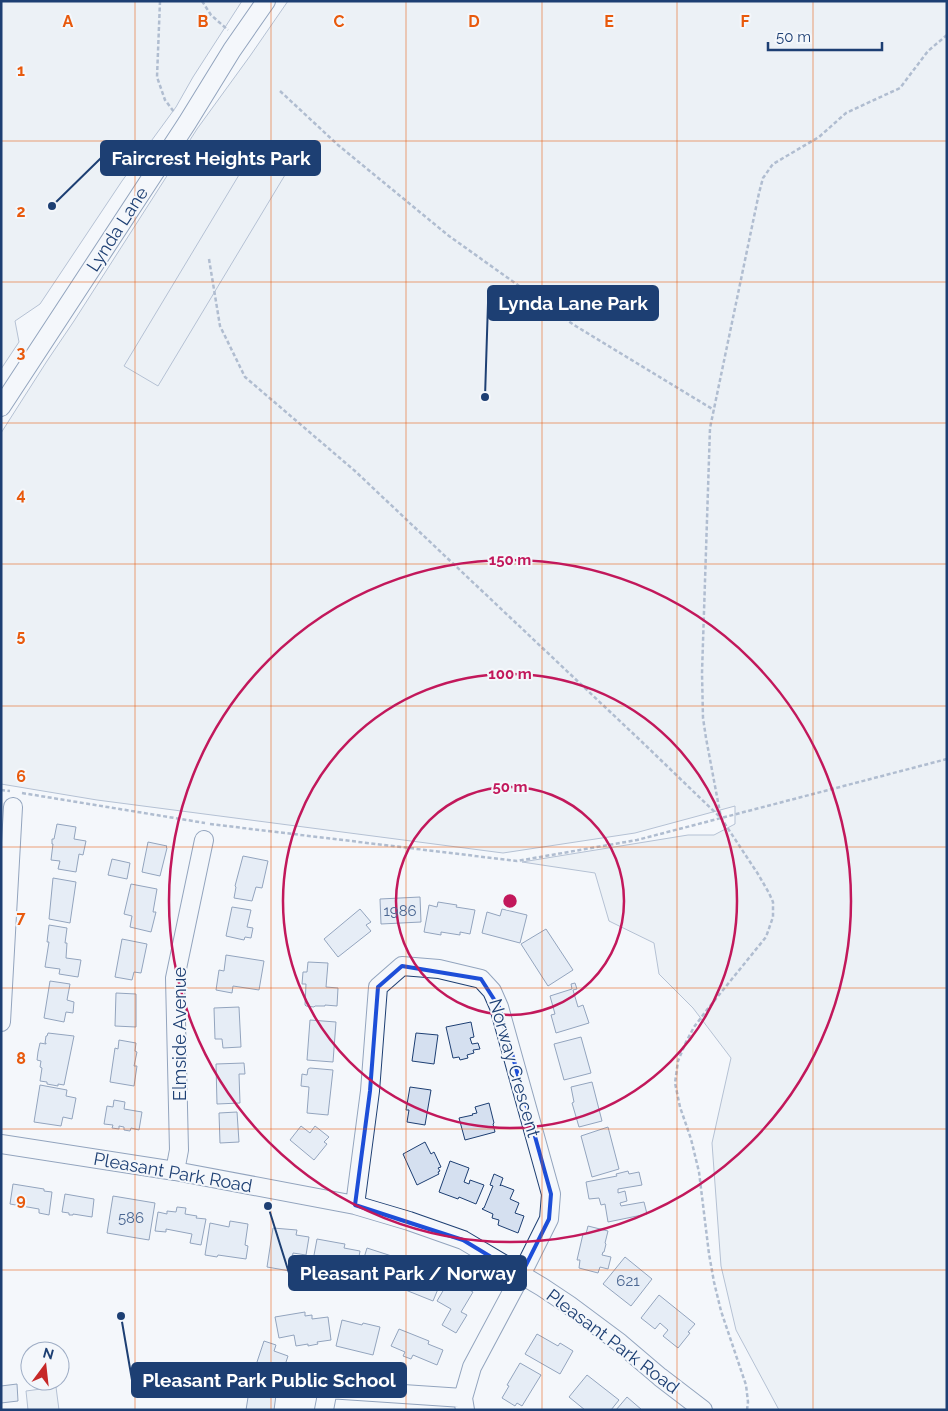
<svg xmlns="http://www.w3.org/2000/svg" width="948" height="1411" viewBox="0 0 948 1411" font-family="Raleway,sans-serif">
<rect width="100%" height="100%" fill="#f4f7fb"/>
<path fill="#e3e9f0" stroke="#687fa3" d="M1 1H242L193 77 176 107 122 181 40 304 15 321 19 342 1 369Z
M288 1H947V1410H779L736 1330 721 1266 712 1143 731 1058 693 1008 659 974 654 943 609 921 595 873 522 862 688 835H714L735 824V806L635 833 503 853 97 800 1 784V433L47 361 74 321 197 129 250 56Z
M56 1387 59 1410H28L26 1391Z"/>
<path fill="#e3e8f0" stroke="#687fa3" d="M257 145 291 165 158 386 124 366Z"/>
<path fill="#d5e0f0" stroke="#1d3f73" d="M57 824 76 827 74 839 86 841 83 855 79 854 76 872 58 869 60 861 51 860 53 844H52V839H54Z
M148 842 167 846 166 847 167 848 160 876 142 872Z
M243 856 268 861 262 888 256 887 252 901 234 898 236 887 235 886Z
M112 859 130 863 127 879 108 875Z
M53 878 76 882 70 923 49 919Z
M131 884 157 889 153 912H156L151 932 130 927 132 916 124 914Z
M420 897 421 922 381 924 380 899Z
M438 902 457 905 456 907 475 910 470 934 460 932V935L441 932V935L424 932 429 905 437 907Z
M232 907 251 910 247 927 253 928 251 938 245 937 244 940 226 936Z
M360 909 371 922 366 925 371 931 338 957 324 939Z
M502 909 527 915 520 943 482 933 487 912 500 916Z
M49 925 67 928 65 943H67L66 958 81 960 78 977 59 974 60 969 45 967 49 942H47Z
M546 929 573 970 548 986 521 944Z
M122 939 147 944 141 973 134 972 132 980 115 977Z
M226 955 264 961 259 990 233 986 232 993 216 990 219 970 224 971Z
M308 962 328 963 326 987 338 988 337 1006 325 1005V1006H315L314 1007 306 1006 305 1005 306 984H302L303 972H307Z
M50 981 70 984 67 1000 74 1002 73 1013 66 1012 64 1022 44 1018Z
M575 983 577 989 573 990 578 1007 583 1005 589 1023 556 1033 551 1015 555 1014 550 996 572 989 571 984Z
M116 993 136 994V1027L115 1026Z
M239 1007 241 1047 223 1048 222 1039H215L214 1008Z
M310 1020 336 1022 333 1062 307 1060Z
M471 1022 474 1037 470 1038 472 1044 478 1043 480 1049 473 1050 474 1053 467 1055 468 1058 460 1060 459 1057 453 1058 446 1027Z
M48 1033 74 1036 64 1085 58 1084V1086L47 1084V1082L40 1081 42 1068 40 1067 41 1061 37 1060 38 1052 40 1043 46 1044V1043H45L46 1036H47Z
M416 1033 438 1035 434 1064 412 1061Z
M581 1037 591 1073 564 1080 554 1044Z
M119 1040 136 1043 135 1051 137 1052 134 1066H137L134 1086 110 1082 115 1048 118 1049Z
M244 1063 245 1074H239L240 1103 217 1104 216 1064Z
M310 1068 333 1070 328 1115 307 1113 309 1087 301 1086 302 1074 307 1075 308 1069Z
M592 1082 602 1121 579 1127 572 1103 574 1102 571 1087Z
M40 1085 67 1090 66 1096 76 1098 72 1119 63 1117 61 1126 34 1122Z
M410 1087 431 1090 425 1125 407 1122 409 1110H406Z
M114 1100 125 1102 124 1109 142 1112 139 1130 131 1128 130 1131 124 1130V1127L119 1126V1129L112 1128 113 1125 104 1124 107 1106 113 1107Z
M489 1103 494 1123 493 1124 495 1132 465 1140 459 1118 473 1115 472 1114 477 1113 475 1107Z
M237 1112 239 1142 220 1143 219 1113Z
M301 1126 310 1133 315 1126 329 1137 324 1142 327 1144 314 1160 290 1140Z
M608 1127 619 1169 592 1177 581 1136Z
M425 1142 431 1154 434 1152 441 1167 438 1168 440 1171 438 1172 439 1174 417 1185 403 1154Z
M450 1161 469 1168 464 1182 469 1184 470 1180 484 1185 476 1204 459 1197 458 1199 439 1192Z
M628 1171 629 1174 639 1172 642 1185 618 1189V1193L625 1191 627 1201 620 1203 621 1206 644 1202 647 1214 608 1222 605 1204 601 1205 599 1198 589 1199 586 1182 617 1176 616 1174Z
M494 1174 503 1178 500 1186 501 1185 514 1190 510 1199 519 1203 515 1213 524 1216 518 1233 498 1225 499 1220 492 1218 493 1214 482 1209 483 1208H484L493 1186 490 1185Z
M13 1184 44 1189V1191L52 1192 49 1215 39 1213V1209L10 1204Z
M65 1194 94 1199 92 1217 73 1214V1215H69V1213L62 1212Z
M113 1196 155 1203 149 1240 107 1233Z
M177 1207 186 1208 185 1214 197 1216 196 1218 206 1219 201 1245 190 1243 192 1234 166 1229V1232L155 1231 158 1212 167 1214V1211L176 1212Z
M230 1221 248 1224 245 1245 248 1246 246 1259 218 1255 217 1257 205 1255 210 1223 229 1227Z
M588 1226 608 1231 605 1243 606 1244 604 1252H603L602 1255 611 1257 608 1269 600 1267 598 1273 579 1268 580 1260H577L583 1234H586Z
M273 1228 297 1230 296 1235 309 1237 306 1255 293 1253 290 1271 267 1267Z
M317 1239 339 1243 345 1244 344 1248 360 1251 356 1273 343 1271 342 1277 331 1275 332 1269 312 1266Z
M367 1248 404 1260 396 1282 360 1271Z
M625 1257 652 1279 631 1306 603 1284Z
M409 1260 430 1269 429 1272 443 1277 433 1301 398 1287Z
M450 1279 473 1292 461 1312 467 1315 456 1333 442 1325 451 1309 437 1301Z
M659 1295 695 1324 688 1332 690 1333 678 1348 663 1336 668 1330 660 1323 655 1329 641 1318Z
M305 1312V1316L312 1315V1319L328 1317 331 1340 317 1342 318 1344 308 1346V1344L296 1346 294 1335 279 1338 275 1317Z
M342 1320 362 1325 363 1323 380 1327 373 1355 336 1346Z
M399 1329 429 1341 428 1344 443 1350 437 1365 413 1355 411 1359 403 1356 405 1352 391 1346Z
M537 1334 558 1346 560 1343 573 1351 560 1374 525 1354Z
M264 1341 276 1345 274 1351 288 1356 277 1389 251 1380Z
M520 1363 541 1375 522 1406 517 1403 515 1406 502 1398 509 1386 507 1385Z
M587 1375 619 1400 611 1410H585L569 1397Z
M17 1384 18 1401 1 1403V1386Z
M249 1391 276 1395 274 1410H246Z
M627 1397 642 1410H616Z"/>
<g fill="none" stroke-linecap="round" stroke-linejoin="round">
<defs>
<path id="minor" d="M1 407 187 123 232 50 266 1
M1 1022 13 807
M1 1144 175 1171 355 1205 409 1221 463 1240 542 1287 569 1305 620 1343 660 1377 703 1410
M175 1171 179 1150 175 978 204 840
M355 1205 370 1091 378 987 402 966 439 969 481 979 492 991 499 1007 551 1194 549 1219 521 1275 472 1367 463 1398 465 1410
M324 1410 328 1389 463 1398"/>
</defs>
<use href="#minor" stroke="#1d3f73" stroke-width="20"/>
<path stroke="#5e769c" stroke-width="2.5" stroke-dasharray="4 2.5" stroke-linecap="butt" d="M160 1 157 77 165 100 174 112
M202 1 211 15 228 30
M280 91 338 145 449 236 574 325 714 410
M209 259 220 326 245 377 355 471 641 741 721 818
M1 790 10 791
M22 793 205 823
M210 824 517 861 637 840 947 759
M747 1410 748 1402 746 1385 721 1311 714 1282 709 1254 699 1172 691 1139 680 1107 675 1083 678 1061 686 1042 694 1027 706 1011 766 937 773 917V902L769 893 758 874 721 818 706 738 703 718 702 673 710 428 759 193 763 178 773 164 819 137 846 113 900 88 928 51 947 35"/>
<use href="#minor" stroke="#f4f7fb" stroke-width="18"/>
</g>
<path d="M0 0H948V1411H0ZM402 966 481 979 499 1007 551 1194 549 1219 521 1275 463 1240 355 1205 370 1091 378 987Z" fill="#f4f7fb" fill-opacity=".55" fill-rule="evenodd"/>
<path fill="none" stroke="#1d4ed8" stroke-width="4" stroke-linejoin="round" d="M402 966 481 979 499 1007 551 1194 549 1219 521 1275 463 1240 355 1205 370 1091 378 987Z"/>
<path fill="none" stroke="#e8590c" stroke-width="1" stroke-opacity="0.55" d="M135 1V1410M271 1V1410M406 1V1410M542 1V1410M677 1V1410M813 1V1410M1 141H947M1 282H947M1 423H947M1 564H947M1 706H947M1 847H947M1 988H947M1 1129H947M1 1270H947"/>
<g fill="none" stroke="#c2185b" stroke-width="2.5">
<circle cx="510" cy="901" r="114"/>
<circle cx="510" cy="901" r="227"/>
<circle cx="510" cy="901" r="341"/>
</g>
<g text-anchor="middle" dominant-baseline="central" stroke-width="4" stroke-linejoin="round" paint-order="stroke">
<g font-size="15" fill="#4b6792">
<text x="400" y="911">1986</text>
<text x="131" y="1218">586</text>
<text x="628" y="1281">621</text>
</g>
<g font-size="18" fill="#1d3f73" stroke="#f4f7fb">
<text transform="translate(117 229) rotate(-57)">Lynda Lane</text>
<text transform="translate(179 1034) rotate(-90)">Elmside Avenue</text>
<text transform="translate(515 1068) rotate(74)">Norway Crescent</text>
<text transform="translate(173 1172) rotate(10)">Pleasant Park Road</text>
<text transform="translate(613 1341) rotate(37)">Pleasant Park Road</text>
</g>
</g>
<g font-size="16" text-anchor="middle" font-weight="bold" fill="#e8590c" stroke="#f4f7fb" stroke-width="4" stroke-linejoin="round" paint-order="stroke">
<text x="68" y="27">A</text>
<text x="203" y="27">B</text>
<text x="339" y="27">C</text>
<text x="474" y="27">D</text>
<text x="609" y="27">E</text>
<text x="745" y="27">F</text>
<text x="21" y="76">1</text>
<text x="21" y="217">2</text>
<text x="21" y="358">3</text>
<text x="21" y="500">4</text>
<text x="21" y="641">5</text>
<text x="21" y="782">6</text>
<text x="21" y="923">7</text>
<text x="21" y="1064">8</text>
<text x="21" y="1205">9</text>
</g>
<circle cx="510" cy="901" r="8" fill="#c2185b" stroke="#f4f7fb" stroke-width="2.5"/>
<g font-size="15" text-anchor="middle" font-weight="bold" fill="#c2185b" stroke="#f4f7fb" stroke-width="4" stroke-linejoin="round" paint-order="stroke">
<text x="510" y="565">150 m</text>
<text x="510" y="679">100 m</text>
<text x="510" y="792">50 m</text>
</g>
<path fill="none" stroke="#1d3f73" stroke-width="2" d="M52 206L101 158M485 397L488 303M268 1206L289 1273M121 1316L132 1380"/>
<g fill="#1d3f73" stroke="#f4f7fb" stroke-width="2">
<circle cx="52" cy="206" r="5"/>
<circle cx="485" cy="397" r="5"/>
<circle cx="268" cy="1206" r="5"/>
<circle cx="121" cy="1316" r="5"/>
</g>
<g fill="#1d3f73" stroke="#1d3f73" stroke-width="2">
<rect x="101" y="141" width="219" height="34" rx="5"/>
<rect x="488" y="286" width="170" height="34" rx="5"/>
<rect x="289" y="1256" width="237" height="34" rx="5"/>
<rect x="132" y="1363" width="274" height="34" rx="5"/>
</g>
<g font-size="19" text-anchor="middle" font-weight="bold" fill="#fff">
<text x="211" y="165">Faircrest Heights Park</text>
<text x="573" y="310">Lynda Lane Park</text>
<text x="408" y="1280">Pleasant Park / Norway</text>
<text x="269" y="1387">Pleasant Park Public School</text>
</g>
<rect width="948" height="1411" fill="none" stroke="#1d3f73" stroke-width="5"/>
<g transform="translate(45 1366) rotate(15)"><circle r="24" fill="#f4f7fb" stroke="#9eadc5"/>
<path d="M0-4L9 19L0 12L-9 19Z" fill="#c62828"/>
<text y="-8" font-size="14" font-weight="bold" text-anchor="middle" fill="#1d3f73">N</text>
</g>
<path d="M768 42v8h114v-8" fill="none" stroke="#1d3f73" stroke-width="2.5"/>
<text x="776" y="42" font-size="15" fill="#1d3f73" stroke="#f4f7fb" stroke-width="4" paint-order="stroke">50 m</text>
</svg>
